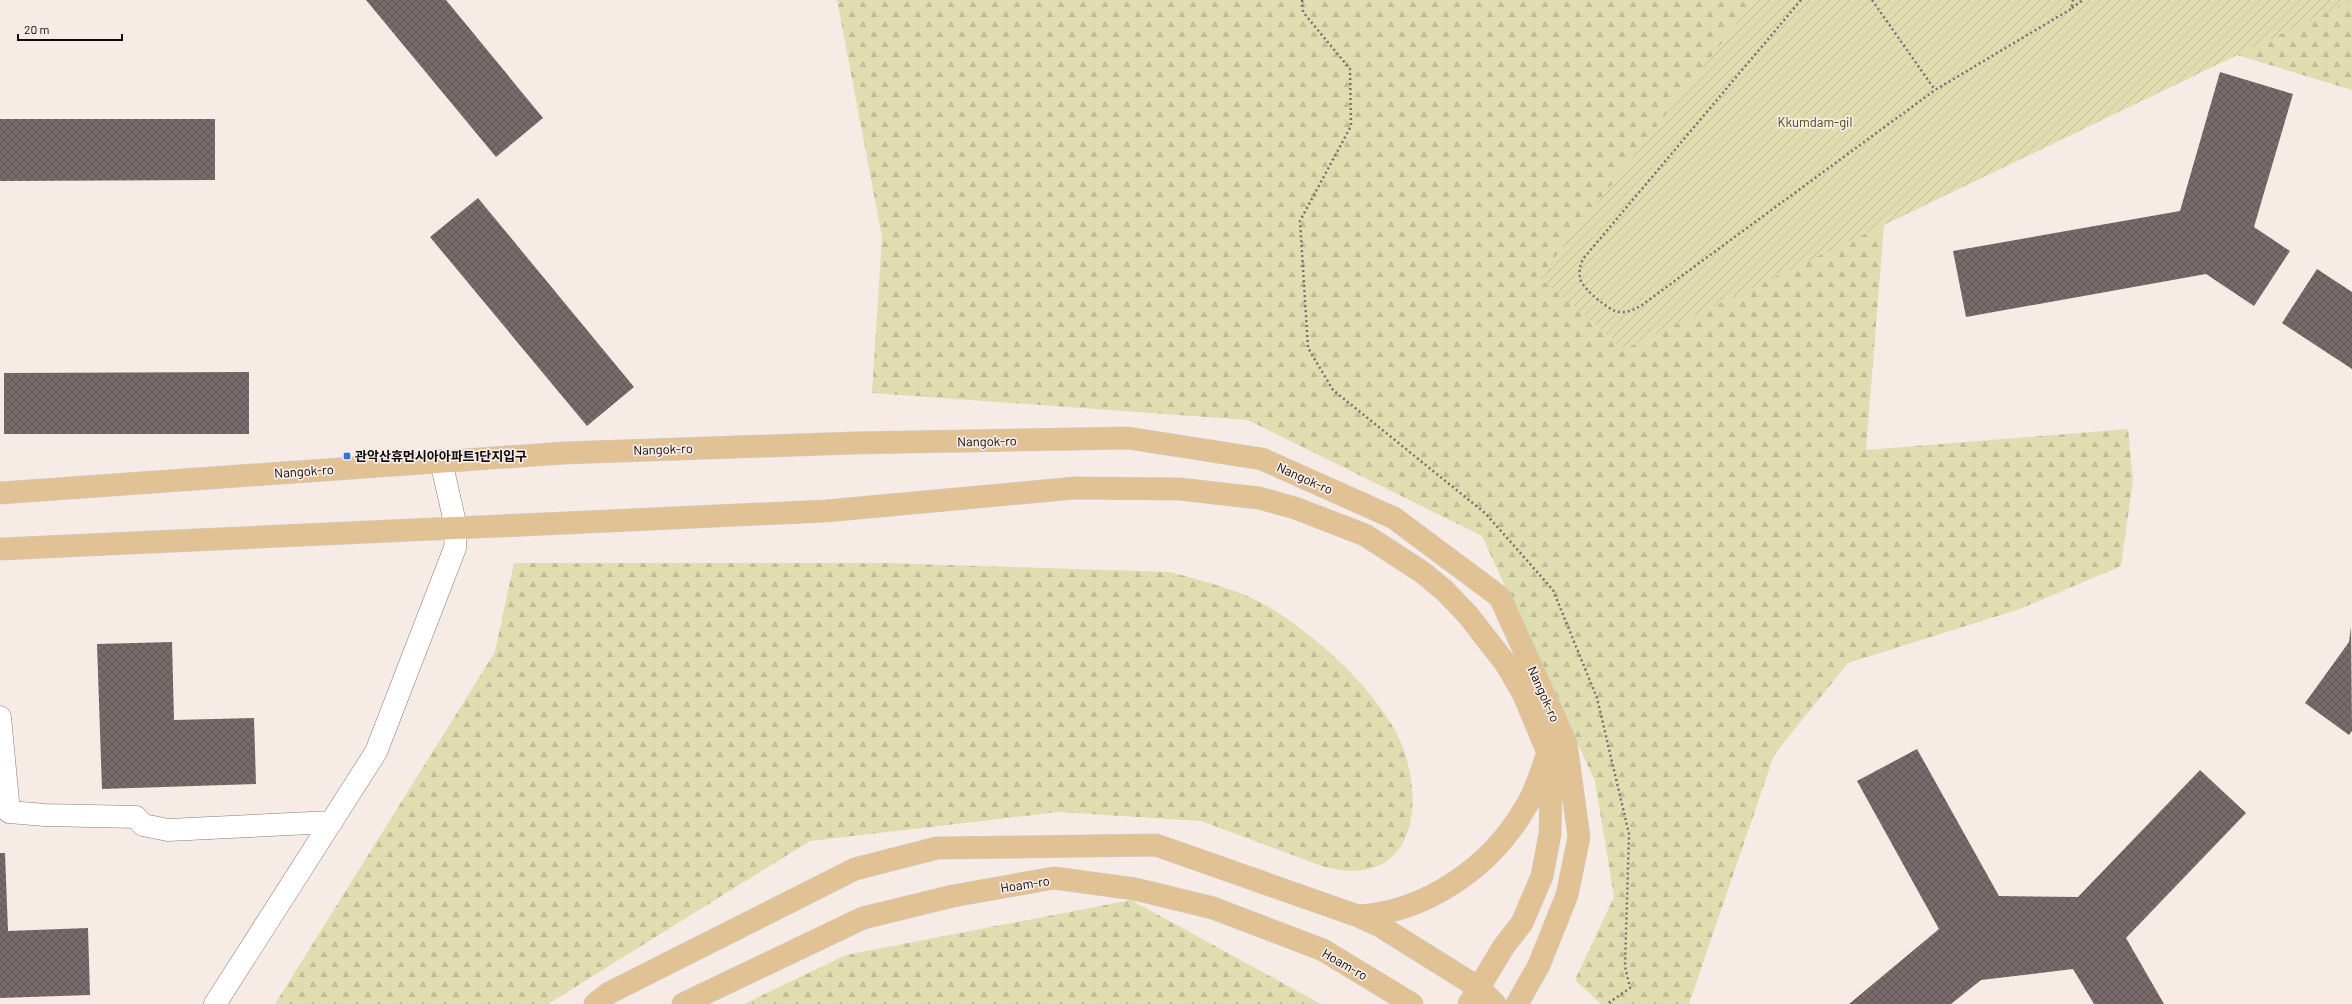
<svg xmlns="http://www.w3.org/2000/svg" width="2352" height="1004" viewBox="0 0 2352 1004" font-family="Barlow,'Noto Sans KR',sans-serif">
<defs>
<pattern id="forest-firs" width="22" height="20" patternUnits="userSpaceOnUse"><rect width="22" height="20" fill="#e0ddb0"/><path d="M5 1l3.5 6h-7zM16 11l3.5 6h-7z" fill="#bfbc96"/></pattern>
<pattern id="garden-furrows" width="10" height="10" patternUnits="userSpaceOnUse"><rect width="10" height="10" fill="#e0ddb0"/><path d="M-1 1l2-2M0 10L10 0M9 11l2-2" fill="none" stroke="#bfbc96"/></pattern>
<pattern id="building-cross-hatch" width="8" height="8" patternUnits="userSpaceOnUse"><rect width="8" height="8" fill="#786b6b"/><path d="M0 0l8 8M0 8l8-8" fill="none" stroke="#615656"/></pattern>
</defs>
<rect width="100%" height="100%" fill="#f7ebe5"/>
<path fill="url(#forest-firs)" d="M837 0H2352V90L2237 55 1884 225 1866 450 2128 429 2133 480 2121 566 2020 609 1848 663 1774 755 1689 1004H1601L1575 980 1614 897 1595 781 1482 536 1248 420 872 393 882 237Z
M514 563H887L1170 572C1202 581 1238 589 1267 606 1294 622 1320 643 1343 665 1363 684 1392 719 1402 745 1428 814 1408 893 1319 865L1201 821 1058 812 810 841 548 1004H275L495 652Z
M1131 900 1321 1004H744L846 955Z"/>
<path fill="url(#garden-furrows)" d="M1755 0H2352L1625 349 1539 278Z"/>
<path fill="url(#building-cross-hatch)" d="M366 0H446L543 118 496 157Z
M2220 72 2293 94 2254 227 2290 251 2254 306 2206 274 1966 317 1953 251 2180 211Z
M0 119H215V180L0 181Z
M478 198 634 387 587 426 430 237Z
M2317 269 2352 292V369L2282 323Z
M249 372V434H4V373Z
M2351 627 2352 731 2349 735 2305 703 2349 642Z
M172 642 174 720 254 718 256 784 102 789 97 644Z
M1917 749 1999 896 2078 897 2200 770 2246 813 2126 938 2164 1004H2094L2073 969 1981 980 1951 1004H1849L1939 929 1857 781Z
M0 853H5L8 931 88 928 90 995 0 998Z"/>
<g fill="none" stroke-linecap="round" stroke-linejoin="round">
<defs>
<path id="minor" d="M0 717 9 812 45 815 136 817 143 825 168 830 332 822
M215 1004 376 752 455 548 456 527 441 461"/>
<path id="major" d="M0 493 564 453 854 443 1128 438 1262 459 1394 518 1500 597 1566 743 1579 837 1567 895 1539 965 1517 1004
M0 549 826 511 1075 488 1179 489 1259 498 1295 508 1365 535 1422 572 1444 590 1468 615 1506 664 1524 695 1548 753 1551 790 1550 834 1542 876 1522 923 1504 946 1469 1004
M1358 916C1426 912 1491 867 1525 808 1535 793 1540 775 1546 758
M595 1004 609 993 855 869 937 848 1156 845 1358 916 1380 926 1479 988 1495 1004
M683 1004 863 918 953 896 1054 878 1135 889 1213 908 1323 950 1412 1004"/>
</defs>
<use href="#minor" stroke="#877c77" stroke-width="23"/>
<use href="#major" stroke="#cfcece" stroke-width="23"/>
<path stroke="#78706d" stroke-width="2.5" stroke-dasharray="2 3" stroke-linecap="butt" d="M1302 0 1303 12 1350 69 1351 126 1300 221 1308 348 1333 390 1485 513 1553 590 1597 698 1629 834 1625 966 1630 988 1607 1004
M1801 0 1583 259C1580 266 1578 273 1581 281 1585 290 1609 311 1619 312 1628 313 1635 309 1642 305L1935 90 2071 9 2073 0
M1872 0 1935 90
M2072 8 2083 0"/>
<use href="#minor" stroke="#fff" stroke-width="22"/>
<use href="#major" stroke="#e0c295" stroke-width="22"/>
</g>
<rect fill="#2975e1" stroke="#f7ebe5" stroke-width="1.5" x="343" y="452" width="8" height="8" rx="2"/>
<g text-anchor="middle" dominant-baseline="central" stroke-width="3.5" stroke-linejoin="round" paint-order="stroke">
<g font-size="13" fill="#514c12" stroke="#f7ebe5">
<text x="1815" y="122">Kkumdam-gil</text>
</g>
<g font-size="13" fill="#0f0b0a" stroke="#f7ebe5">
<text transform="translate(987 441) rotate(-1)">Nangok-ro</text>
<text transform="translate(663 449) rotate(-2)">Nangok-ro</text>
<text transform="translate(304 471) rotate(-4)">Nangok-ro</text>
<text transform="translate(1305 478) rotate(24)">Nangok-ro</text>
<text transform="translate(1544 694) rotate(66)">Nangok-ro</text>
<text transform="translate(1025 884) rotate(-9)">Hoam-ro</text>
<text transform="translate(1345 964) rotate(30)">Hoam-ro</text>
</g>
<g font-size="13" font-weight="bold" fill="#0f0b0a" stroke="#f7ebe5" text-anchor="start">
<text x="355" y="456">관악산휴먼시아아파트1단지입구</text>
</g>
</g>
<path d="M18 34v6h104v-6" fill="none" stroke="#0f0b0a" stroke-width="2"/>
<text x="24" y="34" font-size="12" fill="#0f0b0a" stroke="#f7ebe5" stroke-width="3" paint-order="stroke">20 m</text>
</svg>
